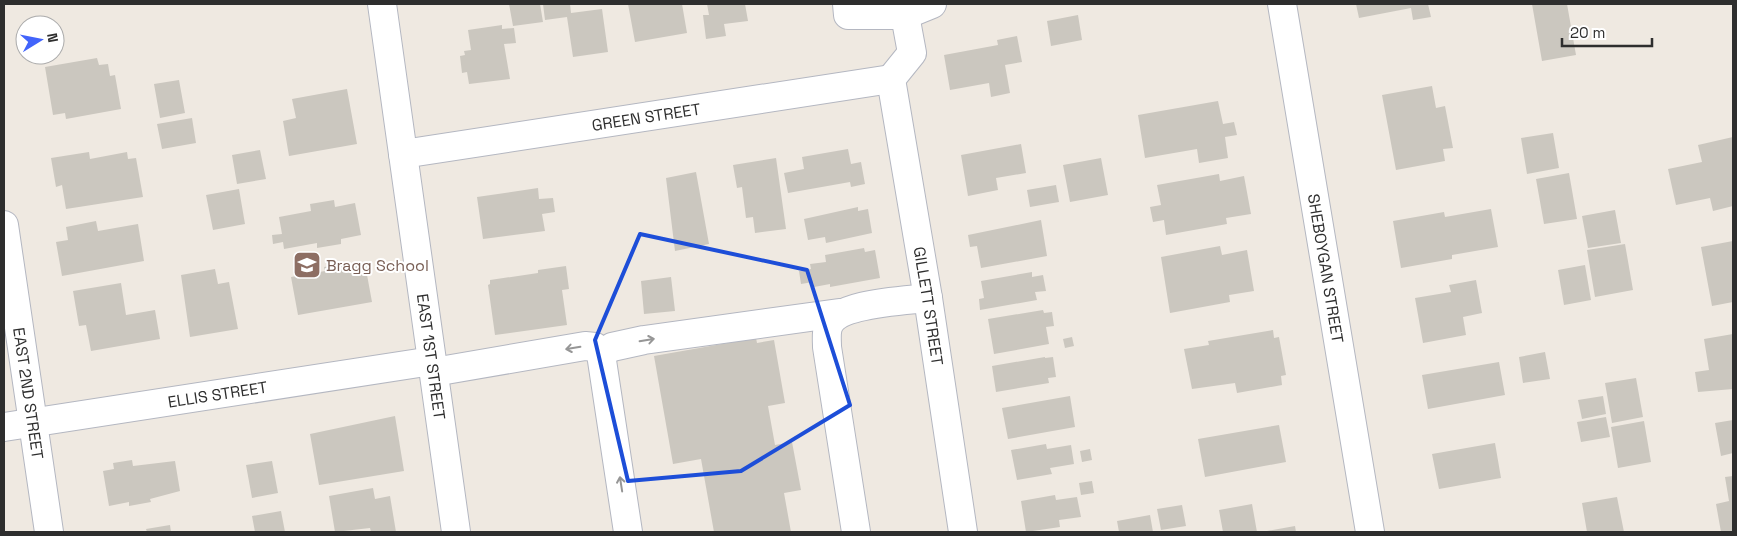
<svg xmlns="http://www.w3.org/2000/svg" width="1737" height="536" viewBox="0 0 1737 536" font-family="'Space Grotesk',sans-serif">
<rect width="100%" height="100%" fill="#efe9e1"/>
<path fill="#cbc7bf" d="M509 4H540L543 22 513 26Z
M543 4H570L571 13 602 9 608 52 573 57 567 17 545 20Z
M628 4H682L687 33 635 42Z
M707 4H745L748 21 724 24 726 36 706 39 703 15H709Z
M1356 4H1428L1431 17 1413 20 1411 8 1359 18Z
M1532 4H1567L1576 55 1542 61Z
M1078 15 1082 40 1051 46 1047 21Z
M502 25V29L514 28 516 43 504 44 510 79 469 84 467 72 462 73 460 56 465 55 464 51 471 50 468 30Z
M1017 36 1022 62 1005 65 1010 93 991 97 989 83 950 90 944 55 998 45 997 40Z
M97 58 99 65 108 64 110 76 115 75 121 109 66 119 65 113 53 115 45 67Z
M179 80 185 113 160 118 154 84Z
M1432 86 1436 108 1445 106 1453 148 1443 149 1445 161 1396 170 1382 95Z
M347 89 357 144 289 156 283 121 296 118 292 99Z
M1218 101 1223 124 1234 122 1237 135 1225 137 1228 158 1199 163 1197 149 1145 158 1138 115Z
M192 118 196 143 162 149 157 124Z
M1553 133 1559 168 1527 174 1521 138Z
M1733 137V206L1713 211 1710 198 1676 205 1668 169 1702 162 1698 145Z
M1021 144 1026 173 996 178 998 190 968 196 961 155Z
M848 149 851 164 861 162 865 184 851 187 850 182 788 193 784 173 804 169 802 157Z
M260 150 266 179 237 184 232 155Z
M89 152 90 159 127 152 128 159 136 158 143 197 66 209 62 185 56 187 51 158Z
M776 158 786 229 755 233 753 217 746 218 742 187 737 188 733 165Z
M1101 158 1108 195 1070 202 1063 165Z
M696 172 709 244 675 251 666 178Z
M1569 173 1577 219 1544 224 1536 179Z
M1219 174 1220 181 1244 176 1251 214 1226 218 1227 224 1166 235 1164 220 1153 222 1150 207 1161 205 1157 185Z
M1056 185 1059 202 1030 207 1027 190Z
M538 188 539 199 553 198 555 212 542 214 545 231 483 239 477 197Z
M239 189 245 224 213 230 206 195Z
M334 200 335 207 355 203 361 235 341 239V244L317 248V243L284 249 283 242 273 244 272 235 282 234 279 217 311 211 310 204Z
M858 207V211L868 209 872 233 826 243 825 237 808 240 804 219Z
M1491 209 1498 247 1452 255V259L1401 268 1393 221 1444 212 1445 217Z
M1615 210 1621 243 1588 248 1582 216Z
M1041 220 1047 256 981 268 977 246 970 247 968 235Z
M96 221 98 231 138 224 144 261 62 276 56 242 68 240 66 227Z
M1733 241V302L1712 306 1701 247Z
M1625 244 1633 290 1595 297 1587 250Z
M1220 246 1222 255 1247 250 1254 291 1229 295 1230 302 1170 313 1161 257Z
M864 248 865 252 875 250 880 278 830 287V284L814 287 813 282 801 284 799 271 811 269 810 264 826 262 825 255Z
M343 264 344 268 365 264 372 302 298 315 291 277 325 271 324 267Z
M1585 265 1591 300 1564 305 1558 270Z
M566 266 569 289 562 290 567 325 495 335 488 285 490 284V280L538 273V270Z
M215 269 218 284 229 282 238 329 190 337 181 275Z
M1032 272V277L1043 275 1046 291 1035 292 1037 300 980 310 979 299 984 298 981 281Z
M671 277 675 311 644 314 641 281Z
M1476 280 1482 313 1463 317 1466 335 1423 343 1415 298 1451 292 1449 285Z
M121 283 126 315 155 310 160 339 91 351 86 325 79 326 73 291Z
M1043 310 1044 313 1052 312 1054 326 1046 327 1049 344 994 354 988 319Z
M1273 330 1274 338 1279 337 1286 375 1281 376 1282 385 1237 393 1235 383 1192 389 1184 349 1209 345 1208 341Z
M1733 334V389L1698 392 1695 372 1709 370 1704 339Z
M1072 337 1074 346 1065 348 1063 339Z
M756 338 757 343 774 340 785 403 768 406 775 445 792 442 801 490 784 493 791 532H714L701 459 673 464 654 356Z
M1545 352 1550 379 1523 383 1519 357Z
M1045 357V358L1053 357 1056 377 1048 378 1049 383 996 392 992 366Z
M1499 362 1505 395 1428 409 1422 375Z
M1636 378 1643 417 1612 423 1605 383Z
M1070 396 1075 427 1008 439 1002 408Z
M1603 396 1606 414 1582 419 1578 400Z
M395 416 404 471 319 485 310 434Z
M1606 417 1610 437 1581 442 1577 422Z
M1733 420V453L1721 456 1715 423Z
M1644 421 1651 462 1618 468 1611 427Z
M1279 425 1286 462 1205 477 1198 439Z
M1495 443 1501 478 1439 489 1432 454Z
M1046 444 1047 449 1071 445 1074 464 1050 468 1052 474 1017 480 1011 450Z
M1090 449 1092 460 1082 462 1080 451Z
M132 460 133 466 175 461 180 491 150 499 151 502 129 506V502L109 506 103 471 114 469 113 463Z
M272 461 278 493 252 498 246 465Z
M1733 476V532H1721L1716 504 1729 501 1725 477Z
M1092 481 1094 493 1081 495 1079 483Z
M373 488 375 499 390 496 396 532H371L370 528 335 532 329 496Z
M1055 495 1056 500 1077 497 1081 517 1059 520 1060 527 1026 532 1021 501Z
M1617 497 1624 532H1587L1582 503Z
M1252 504 1257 532H1223L1219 510Z
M1182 505 1186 526 1161 530 1157 509Z
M281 511 285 532H255L252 516Z
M1150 515 1153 532H1119L1117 521Z
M170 525 171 532H147L146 529Z
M1295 526 1296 532H1267V531Z"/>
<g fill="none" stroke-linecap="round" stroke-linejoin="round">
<defs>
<g id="minor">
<path id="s1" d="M382 4 456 532"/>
<path d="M847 4 848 15H905L932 4"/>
<path id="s2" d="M1282 4 1370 532"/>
<path id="s3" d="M891 79 928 298 963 532"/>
<path d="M891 79 912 53 905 15"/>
<path id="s4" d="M403 154 891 79"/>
<path id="s5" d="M4 225 49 532"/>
<path d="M601 354 612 347 644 340 839 313"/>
<path d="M434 372 585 346 595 347 601 354 628 532"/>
<path id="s6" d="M4 427 432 361"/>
<path d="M856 532 827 347C827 341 826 333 828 327 836 303 904 301 928 298"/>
</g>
</defs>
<use href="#minor" stroke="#b4b7c1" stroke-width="30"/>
<use href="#minor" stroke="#fff" stroke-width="28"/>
</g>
<defs><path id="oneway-shaft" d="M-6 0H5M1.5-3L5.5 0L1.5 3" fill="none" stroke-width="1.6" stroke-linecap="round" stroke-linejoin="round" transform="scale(1.25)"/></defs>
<g stroke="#969696">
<use href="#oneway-shaft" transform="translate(647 340) rotate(-9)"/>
<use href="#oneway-shaft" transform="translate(573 348) rotate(171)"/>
<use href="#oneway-shaft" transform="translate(621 484) rotate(-99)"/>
</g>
<path fill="none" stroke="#1d4ed8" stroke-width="4" stroke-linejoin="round" d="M640 234 807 270 850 405 741 471 628 481 595 340Z"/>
<defs>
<symbol id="school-square" viewBox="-11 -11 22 22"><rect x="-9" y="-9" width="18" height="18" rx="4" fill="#8d6e63" stroke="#fff"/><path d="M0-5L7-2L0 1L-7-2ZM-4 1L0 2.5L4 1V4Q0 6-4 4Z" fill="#fff"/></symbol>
</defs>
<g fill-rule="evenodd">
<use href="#school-square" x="291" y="249" width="32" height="32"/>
</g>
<g text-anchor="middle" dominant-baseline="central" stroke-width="4" stroke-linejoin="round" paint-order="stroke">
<g font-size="16" fill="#2e2e2e" stroke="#fff">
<text stroke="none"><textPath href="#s4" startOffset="246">GREEN STREET</textPath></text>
<text stroke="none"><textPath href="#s2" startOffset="268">SHEBOYGAN STREET</textPath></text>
<text stroke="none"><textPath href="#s3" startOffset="230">GILLETT STREET</textPath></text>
<text stroke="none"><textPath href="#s1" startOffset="356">EAST 1ST STREET</textPath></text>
<text stroke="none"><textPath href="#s5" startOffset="170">EAST 2ND STREET</textPath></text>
<text stroke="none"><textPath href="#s6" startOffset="216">ELLIS STREET</textPath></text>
</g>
<g font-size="16" fill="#785e54" stroke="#fff" text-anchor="start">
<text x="326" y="265">Bragg School</text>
</g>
</g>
<rect width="1737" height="536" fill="none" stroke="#2e2e2e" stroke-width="10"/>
<g transform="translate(40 40) rotate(80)"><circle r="24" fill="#ffffff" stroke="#ababab"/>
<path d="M0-4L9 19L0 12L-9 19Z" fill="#4264fb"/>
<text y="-8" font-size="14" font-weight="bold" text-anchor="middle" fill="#2e2e2e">N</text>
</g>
<path d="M1562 38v8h90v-8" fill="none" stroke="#2e2e2e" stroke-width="2.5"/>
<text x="1570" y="38" font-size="15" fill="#2e2e2e" stroke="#ffffff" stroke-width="4" paint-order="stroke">20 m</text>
</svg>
